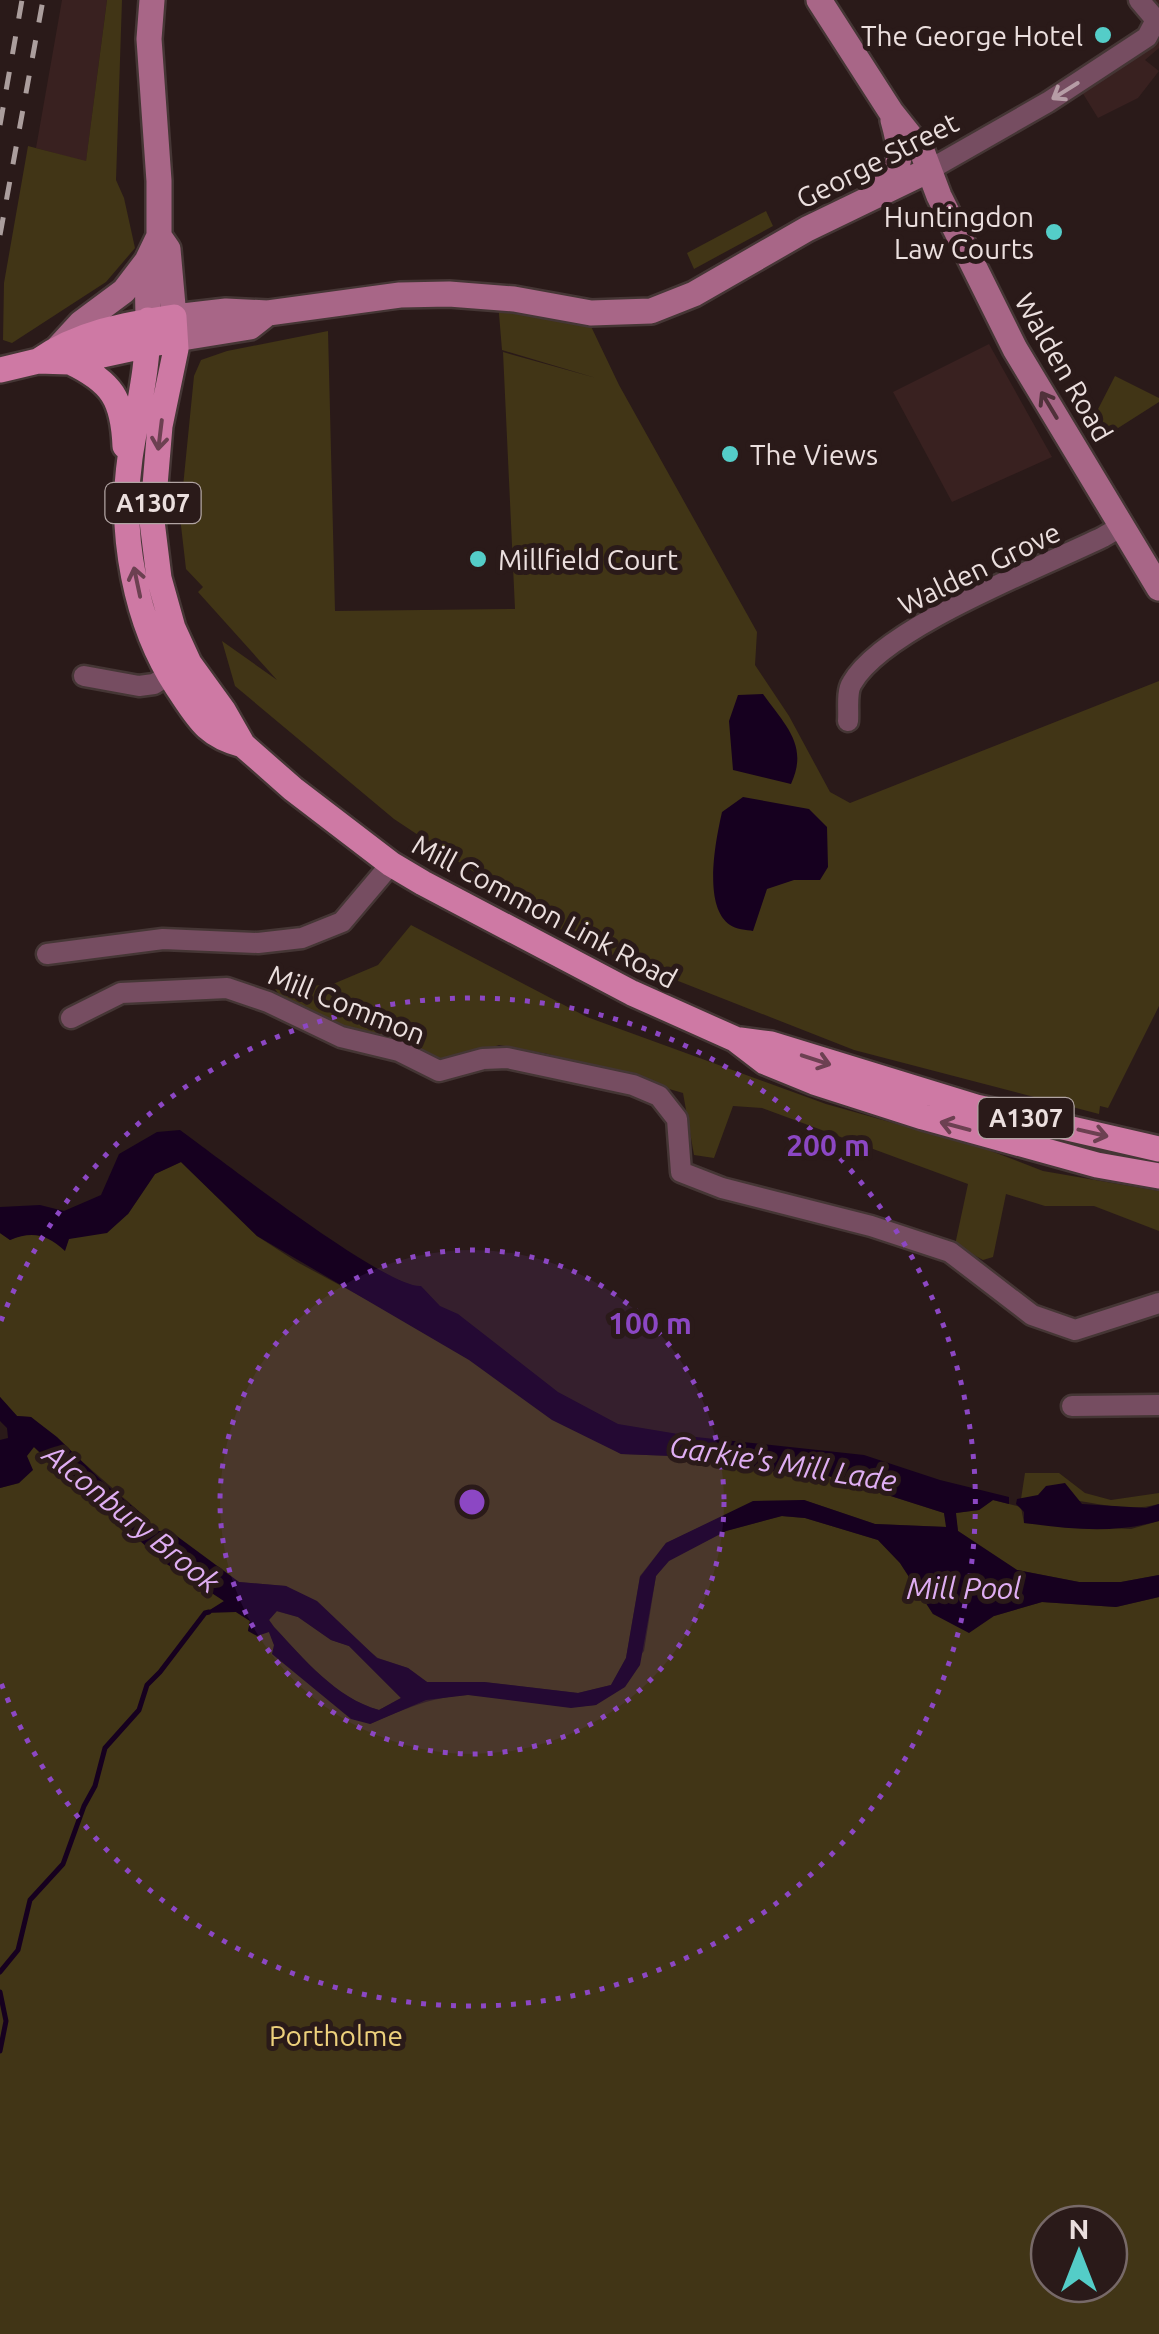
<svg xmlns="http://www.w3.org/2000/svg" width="1159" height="2334" viewBox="0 0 1159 2334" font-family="Ubuntu,sans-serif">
<rect width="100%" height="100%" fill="#2a1a19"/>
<path fill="#392120" d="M62 0H107L86 162 36 148Z
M1141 0H1159V48L1145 60 1159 71 1138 98 1098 118 1077 84 1154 34Z
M989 344 1052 457 952 502 893 392Z"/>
<path fill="#413516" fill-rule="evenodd" d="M107 0H122L116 180 124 198 135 248 106 282 12 343 3 340 4 283 28 146 86 161Z
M766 211 773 226 694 269 687 253Z
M498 302 587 318 619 385 757 632 755 665 789 716 830 792 850 803 1159 681V1006L1108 1108 1100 1106 1099 1114 854 1050 607 953 563 931 394 819 235 686 222 641 277 680 198 592 203 587 186 569 180 517 194 376 201 360 227 351 328 331 335 611 515 609 503 352 596 378 502 350Z
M1115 376 1159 398V402L1115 430 1094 417Z
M411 925 587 1017 826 1104 986 1149 1043 1171 1159 1191V1231L1094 1206H1045L1006 1194 993 1257 983 1260 955 1245 968 1184 762 1108 733 1106 714 1158 694 1155 683 1093 548 1054 499 1045 444 1065 402 1040 350 1030 288 1008 275 989 333 984 378 965Z
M181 1162 257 1236 297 1262 449 1344 621 1454 698 1457 740 1468 828 1476 944 1513 947 1527 875 1524 804 1500 741 1508 666 1543 640 1576 626 1658 611 1685 578 1693 484 1682H427L408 1668 378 1658 286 1586 239 1582 152 1531 149 1520 31 1417 17 1416 0 1397V1233L10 1240 29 1232 52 1239H69L128 1214 155 1174Z
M33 1446 80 1494 88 1495 225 1602 208 1611 236 1612 250 1621 248 1631 269 1632 274 1645 370 1724C402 1710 431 1697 466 1695 511 1694 550 1711 596 1705L644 1651 656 1576 667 1560 726 1531 781 1516 805 1518 878 1540 900 1563 933 1614 994 1616 1042 1602 1116 1607 1159 1597V2334H0V1488L19 1483 28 1450ZM1049 2224H1109V2284H1049Z
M1025 1473H1059L1085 1493 1111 1500 1159 1493V1504C1113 1517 1063 1489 1021 1499Z
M993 1500 1021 1507 1024 1523 1131 1529 1159 1521V1575L1121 1582H1079L1017 1570 958 1531 955 1513 979 1510Z
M276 1611 298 1617 331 1640 349 1646 401 1698 379 1710C335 1698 304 1659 274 1627L269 1620Z"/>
<path fill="#16001f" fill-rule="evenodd" d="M763 694C785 725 809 745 791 784L733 770 729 721 738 695Z
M743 797 809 809 827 827 828 867 820 880H794L767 889 753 931C747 930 735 929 730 925 702 906 716 839 722 812Z
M180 1130C219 1158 385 1288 421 1286L440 1306 458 1314 558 1392 618 1424 696 1437 864 1455 940 1480 1009 1497V1504L993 1500 979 1510 956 1513 958 1531 1017 1570 1079 1582H1121L1159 1575V1597L1116 1607 1042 1602 994 1616 969 1633 933 1614 900 1563 878 1540 805 1518 782 1516 726 1531 669 1561 656 1576 640 1665 625 1687 596 1705 571 1708 468 1695 426 1700 370 1724 351 1719 272 1654 274 1645 269 1632 257 1636 248 1631 250 1621 236 1612 205 1613 224 1601 165 1563 88 1495 81 1494 53 1472V1464L34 1447 27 1456 33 1470 19 1483 0 1488V1440L8 1438 7 1428 0 1421V1397L17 1416 31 1417 57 1437 105 1484 149 1520 153 1531H170L239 1582 286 1586 317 1601 377 1658 408 1668 427 1682H484L578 1693 611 1685 626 1658 640 1577 666 1543 753 1501 804 1500 875 1524 946 1527 944 1513 828 1476 740 1468 698 1457 621 1454 552 1420 469 1360 257 1236 181 1162 155 1174 128 1214 107 1233 69 1239 65 1251C47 1234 32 1231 10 1240L0 1233V1207L40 1205 64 1211 101 1195 119 1154 157 1132ZM277 1611 298 1617 331 1640 349 1646 401 1698 379 1710C336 1698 304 1659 274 1627L269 1620Z
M1065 1483 1082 1504 1146 1508 1159 1504V1521C1113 1534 1071 1529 1024 1523V1512L1016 1504 1017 1499 1038 1495 1046 1486Z"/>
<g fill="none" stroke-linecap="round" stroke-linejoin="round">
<path stroke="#16001f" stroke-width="5" d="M0 1972 18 1950 30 1900 63 1864 84 1806 95 1786 105 1748 139 1710 147 1685 160 1672 205 1613 209 1612
M0 1992 6 2021 0 2051"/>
<defs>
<path id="street" d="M929 170 1048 102 1147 37 1156 20 1139 0
M84 676 139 686 154 684 182 667
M848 721C849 710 846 692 852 683 884 627 1042 567 1103 537L1122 526
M47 954 163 939 258 943 302 938 342 922 391 864
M71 1018 121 993 227 988 268 1002 341 1037 399 1051 439 1071 483 1059 507 1058 633 1085 659 1096 677 1119 681 1172 722 1188 871 1226 950 1252 1032 1315 1075 1330 1159 1303
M1072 1406 1159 1405"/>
<path id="secondary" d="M819 0 891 112 922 151 939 196 1015 349 1159 588
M877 191C905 167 902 152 893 120
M159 236 168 249 174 317 226 311 268 313 400 295 449 294 514 299 591 313 651 311 694 294 807 229 929 170
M147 261 148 320
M176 339 250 327 264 316
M58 348 81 323 124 291 147 261 159 236V181L149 39 152 0"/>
<path id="primary" d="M148 320C149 367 137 412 130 458 119 533 135 623 177 687 198 718 206 736 243 745
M38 361C78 333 126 324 174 317L176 349 160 426 152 521 159 578 173 628 189 663 223 710 243 745 293 789 391 864 423 883 632 993 735 1039 765 1062 814 1082 923 1117 1097 1165 1159 1176
M70 362C112 382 123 399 125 446
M0 370 38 361 70 362 162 342
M740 1040 771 1044 976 1107 1159 1149"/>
</defs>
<use href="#street" stroke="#453635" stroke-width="25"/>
<use href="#secondary" stroke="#453635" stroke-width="30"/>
<use href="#primary" stroke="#453635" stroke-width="30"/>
<use href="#street" stroke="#764d61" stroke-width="20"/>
<use href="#secondary" stroke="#a86687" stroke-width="25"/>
<use href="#primary" stroke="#ce79a4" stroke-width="25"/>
<path stroke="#ab9e9d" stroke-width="5" stroke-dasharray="18 18" stroke-linecap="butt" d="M0 125 22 0
M0 235 43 0"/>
</g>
<defs><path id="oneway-shaft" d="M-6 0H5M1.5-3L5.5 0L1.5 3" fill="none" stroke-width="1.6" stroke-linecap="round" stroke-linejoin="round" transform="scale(2.5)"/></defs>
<use stroke="#b69da6" href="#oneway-shaft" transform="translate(1065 91) rotate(148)"/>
<use stroke="#50313a" href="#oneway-shaft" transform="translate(1049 405) rotate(-121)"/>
<g stroke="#6c4051">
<use href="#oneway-shaft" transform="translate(160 435) rotate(97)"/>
<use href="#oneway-shaft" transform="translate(137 582) rotate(-102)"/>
<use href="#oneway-shaft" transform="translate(816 1060) rotate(18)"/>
<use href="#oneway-shaft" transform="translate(955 1126) rotate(-165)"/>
<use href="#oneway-shaft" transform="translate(1093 1133) rotate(13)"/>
</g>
<circle cx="472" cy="1502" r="252" fill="#8c47c4" fill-opacity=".12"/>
<g fill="none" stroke="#8c47c4" stroke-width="5" stroke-dasharray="5 10">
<circle cx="472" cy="1502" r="252"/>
<path d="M1 1321A504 504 0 1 1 1 1683"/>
</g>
<g fill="#54cdc8" stroke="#2a1a19" stroke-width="4">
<circle cx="1103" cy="35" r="10"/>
<circle cx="1054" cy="232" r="10"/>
<circle cx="730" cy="454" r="10"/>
<circle cx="478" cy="559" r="10"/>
</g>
<g text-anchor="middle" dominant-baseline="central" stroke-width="10" stroke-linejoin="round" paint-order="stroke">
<g fill="#2a1a19" stroke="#b1a4a3" stroke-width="2.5">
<rect x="105.5" y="483" width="95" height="40" rx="8"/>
<rect x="978.5" y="1098" width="95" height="40" rx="8"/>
</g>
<g font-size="25" font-weight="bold" fill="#ebdfde">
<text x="153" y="503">A1307</text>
<text x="1026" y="1118">A1307</text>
</g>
<g font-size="28" fill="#ebdfde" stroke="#2a1a19" text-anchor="end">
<text x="1083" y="35">The George Hotel</text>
<text x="1034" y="216">Huntingdon<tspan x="1034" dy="32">Law Courts</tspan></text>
<text x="750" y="454" text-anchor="start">The Views</text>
<text x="498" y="559" text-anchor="start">Millfield Court</text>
</g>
<g font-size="28" fill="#ebdfde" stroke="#2a1a19">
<text transform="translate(877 160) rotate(-27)">George Street</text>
<text transform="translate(1064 367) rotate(60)">Walden Road</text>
<text transform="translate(979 568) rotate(-26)">Walden Grove</text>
<text transform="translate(545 911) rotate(28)">Mill Common Link Road</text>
<text transform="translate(347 1004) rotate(22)">Mill Common</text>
</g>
<g font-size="28" fill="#edd07c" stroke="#2a1a19">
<text x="336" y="2035">Portholme</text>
</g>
<g font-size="30" font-style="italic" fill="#dfaef3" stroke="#2a1a19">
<text transform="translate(783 1463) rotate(9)">Garkie's Mill Lade</text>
<text transform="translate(132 1518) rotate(39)">Alconbury Brook</text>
<text x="964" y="1588">Mill Pool</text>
</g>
</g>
<circle cx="472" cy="1502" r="15" fill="#8c47c4" stroke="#2a1a19" stroke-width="5"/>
<g font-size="30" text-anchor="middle" font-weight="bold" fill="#8c47c4" stroke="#2a1a19" stroke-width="10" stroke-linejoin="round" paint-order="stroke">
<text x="828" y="1156">200 m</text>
<text x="650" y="1334">100 m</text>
</g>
<g transform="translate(1079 2254)"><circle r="48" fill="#2a1a19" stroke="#776968" stroke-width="2.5"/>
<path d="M0-8L18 38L0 25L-18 38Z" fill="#54cdc8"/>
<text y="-15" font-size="28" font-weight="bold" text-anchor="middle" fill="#ebdfde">N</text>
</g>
</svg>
